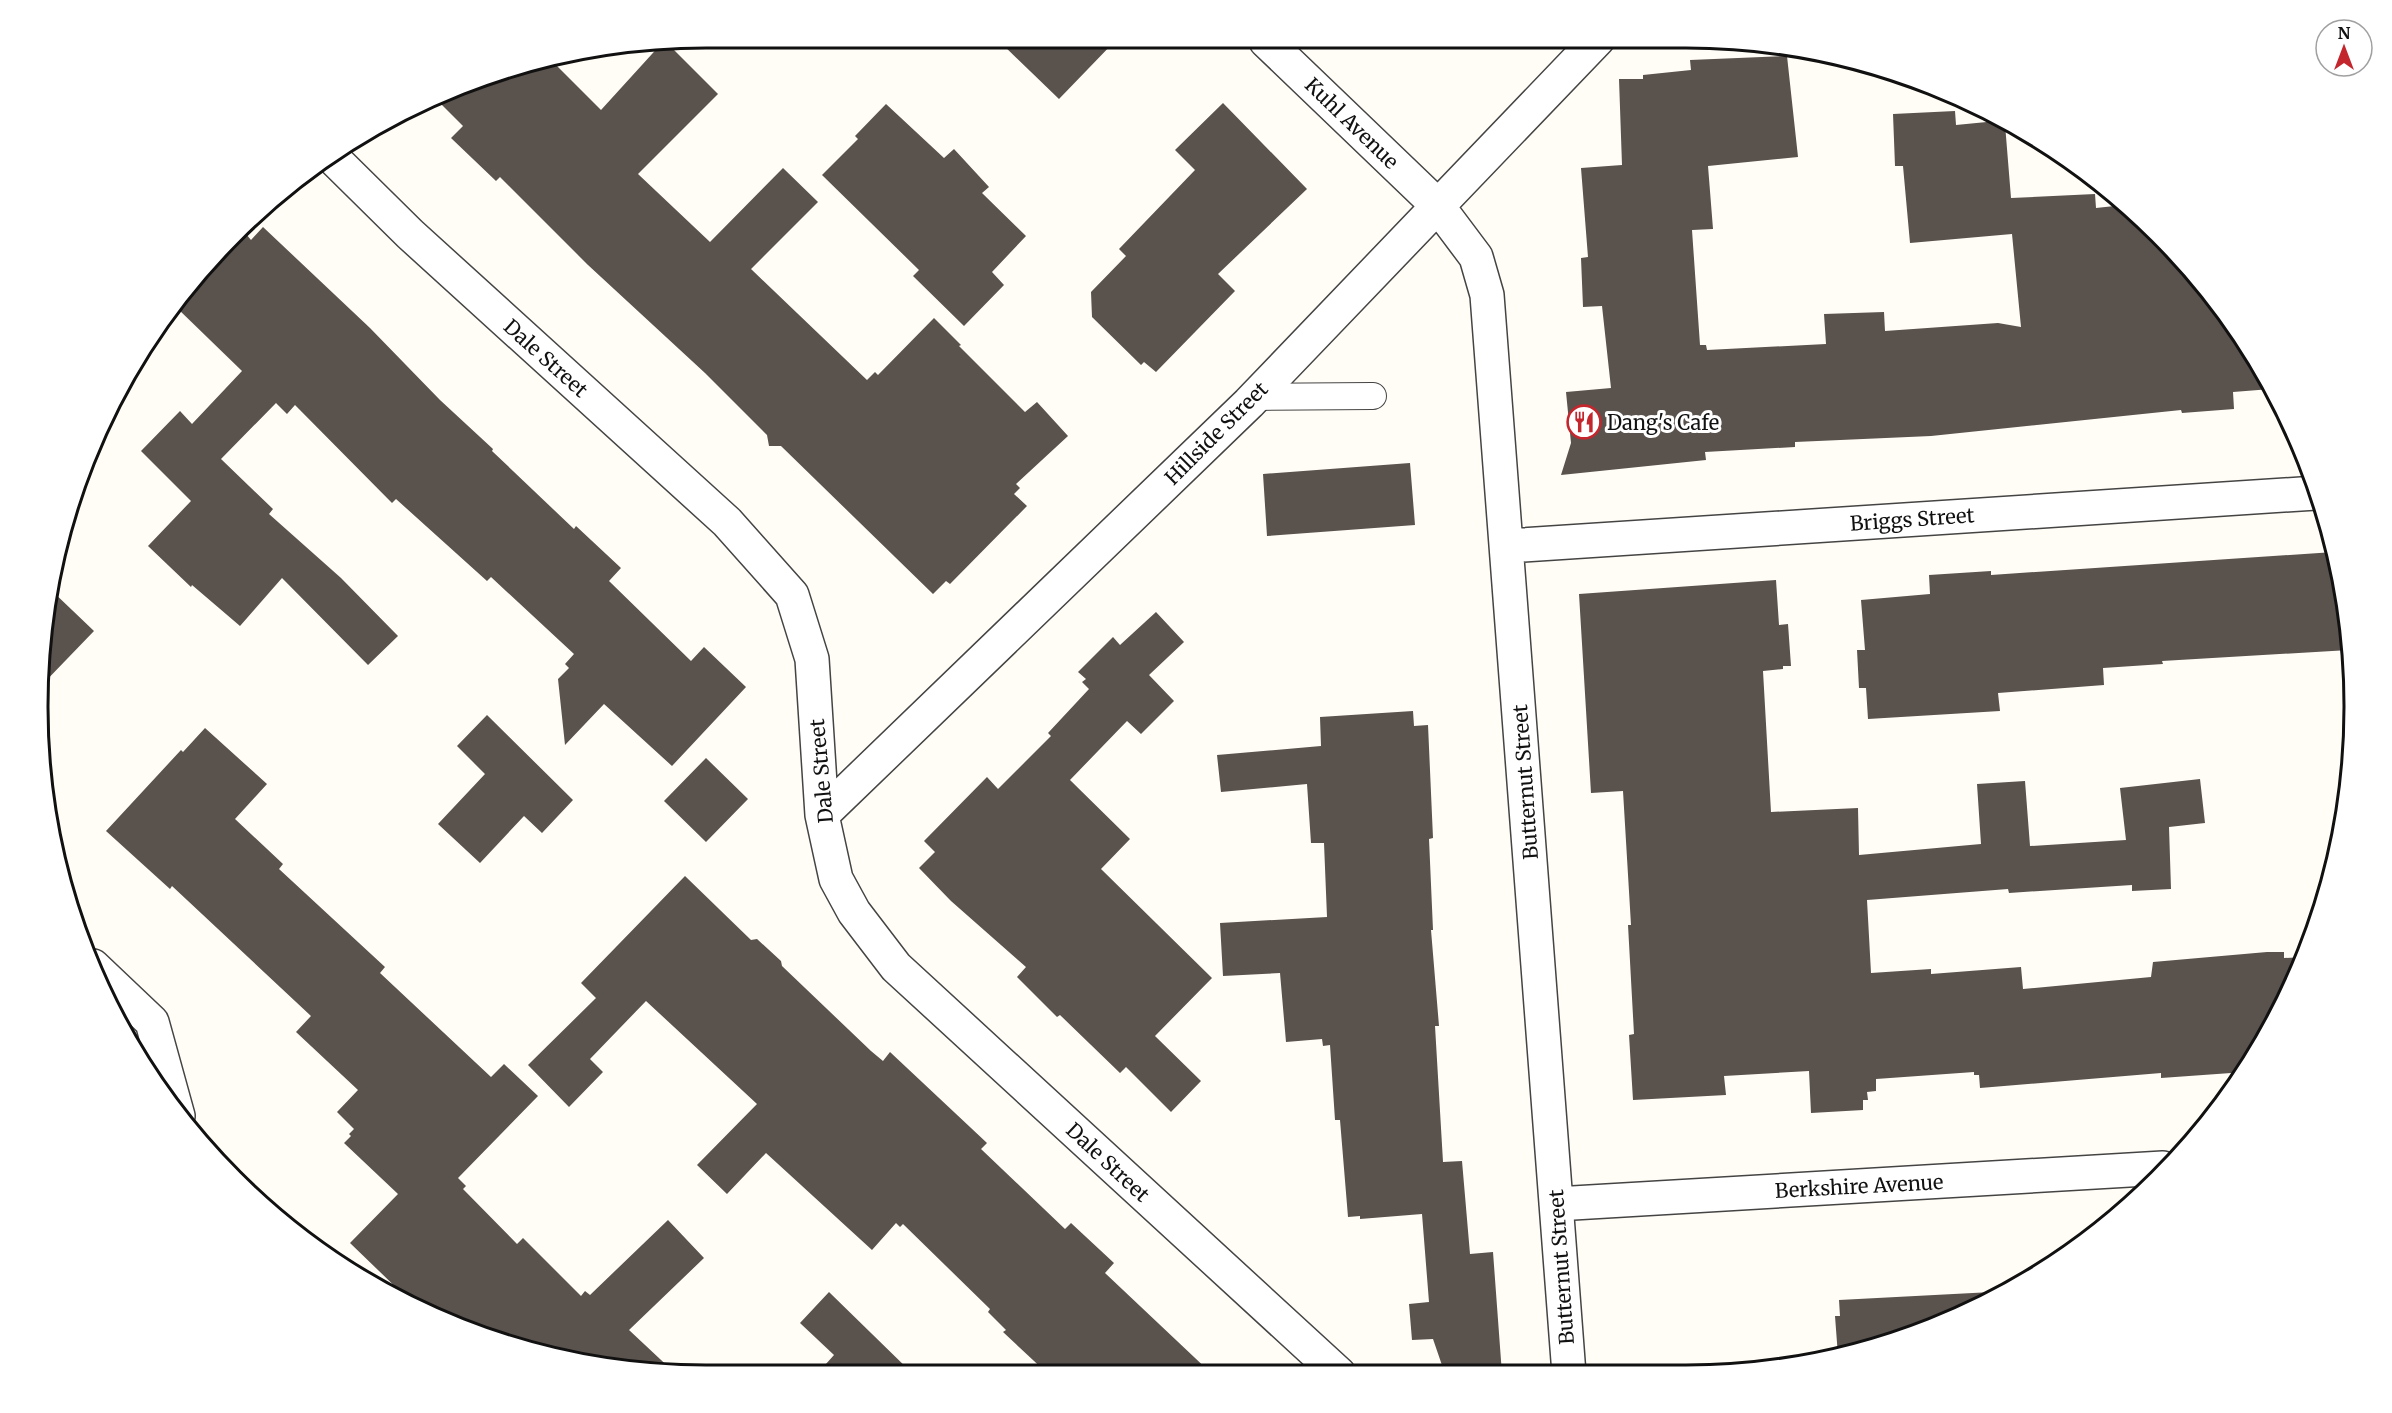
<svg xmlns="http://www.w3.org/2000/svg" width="2392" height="1413" viewBox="0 0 2392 1413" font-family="Merriweather,serif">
<rect width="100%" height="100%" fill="#fffdf5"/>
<path fill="#5a524d" d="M1115 41 1059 99 1000 42H1069Z
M662 43H667L718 94 638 174 710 242 783 168 818 202 751 269 867 380 875 372 878 375 934 318 961 345 959 346 1025 412 1037 402 1068 436 1016 484 1020 488 1014 494 1027 506 950 584 946 581 933 594 781 446H769L767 435 705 373 588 265 500 177 496 181 451 138 463 126 434 97 492 73 550 59 601 110Z
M1787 56 1798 157 1708 166 1713 229 1692 230 1700 345H1706L1707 350 1826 344 1824 314 1884 312 1885 331 1998 323 2021 327 2012 234 1910 243 1903 166H1895L1893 114 1955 111 1956 125 1997 121 2005 124 2011 198 2095 194 2096 208 2124 205 2159 234 2242 335 2271 389 2233 392 2234 409 2182 413 2181 410 1931 436 1795 442V447L1705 452 1706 460 1561 475 1571 443 1566 392 1611 388 1602 306 1583 307 1581 258 1588 257 1581 168 1622 165 1619 79H1643V75L1691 70 1690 60Z
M1223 103 1307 189 1218 274 1235 291 1156 372 1144 362 1141 365 1092 317 1091 292 1126 256 1119 249 1195 170 1175 150Z
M886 104 944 158 954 149 989 187 982 193 1026 236 992 272 1004 285 964 326 913 276 919 270 822 175 858 139 855 136Z
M263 227 370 328 440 400 493 449 492 451 574 529 576 526 621 568 609 581 691 661 704 647 746 687 672 766 604 704 565 745 558 679 569 668 565 664 574 654 491 577 487 581 396 499 392 503 295 405 287 414 276 403 221 459 273 509 269 514 341 578 398 636 368 665 282 578 240 626 192 585 191 587 148 546 191 501 141 451 180 411 192 424 242 371 176 307 246 234 251 240Z
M1410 463 1415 525 1267 536 1263 474Z
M2334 552 2342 576 2349 650 2162 661 2163 664 2103 668 2104 685 1998 693 2000 711 1868 719 1866 688H1859L1857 650H1865L1861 600 1930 594 1929 575 1991 571V575Z
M1776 580 1779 625 1788 624 1791 666H1783V669L1763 671 1771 812 1858 808 1859 855 1981 844 1977 784 2025 781 2030 846 2126 840 2120 788 2200 779 2205 823 2169 827 2171 889 2132 891V885L2009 893 2008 889 1867 900 1871 973 1931 969V974L2021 967 2023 989 2151 977 2153 962 2267 952H2284V958L2305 957 2245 1072 2161 1078V1073L1980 1088 1979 1075H1974V1072L1876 1079V1091L1867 1092 1868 1100H1863V1110L1811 1113 1809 1071 1724 1076 1726 1095 1633 1100 1629 1035 1634 1034 1628 925H1631L1623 791 1591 793 1579 594Z
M50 589 94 631 39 688 43 619Z
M1156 612 1184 642 1149 675 1174 701 1141 734 1127 721 1070 780 1130 839 1101 869 1212 978 1155 1036 1201 1081 1171 1112 1126 1067 1120 1073 1060 1015 1057 1017 1017 977 1026 967 951 901 919 868 935 852 924 841 987 777 998 789 1051 736 1048 733 1089 689 1082 682 1086 679 1078 672 1113 637 1120 645Z
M1413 711 1414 726 1428 725 1433 838 1429 839 1433 930H1431L1439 1026H1435L1443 1162 1462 1161 1470 1254 1493 1252 1502 1374H1445L1433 1339 1412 1340 1409 1304 1429 1302 1422 1214 1360 1219V1216L1348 1217 1340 1120H1335L1330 1045 1323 1046 1322 1039 1286 1042 1280 973 1223 976 1220 923 1327 917 1324 843H1311L1307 784 1221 792 1217 755 1321 746 1320 717Z
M487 715 573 800 542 833 524 816 480 863 438 824 485 774 457 746Z
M205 728 267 784 235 819 283 864 279 869 385 967 380 973 491 1077 504 1064 538 1096 458 1178 466 1186 463 1189 517 1244 523 1238 581 1296 585 1291 590 1295 668 1220 704 1258 629 1330 676 1374H662L491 1340 407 1298 350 1243 398 1194 344 1143 351 1136 349 1134 354 1129 337 1112 358 1090 296 1032 311 1016 172 886 170 889 106 831 181 750 183 752Z
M706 758 748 799 706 842 664 801Z
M685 876 751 940 757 939 781 961 782 966 871 1051 883 1061 890 1052 987 1143 981 1149 1065 1229 1071 1223 1114 1263 1105 1273 1212 1374H1048L1003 1332 1006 1330 988 1312 990 1309 903 1224 900 1227 896 1223 872 1250 766 1153 727 1194 697 1165 757 1104 646 1001 590 1059 603 1072 569 1107 528 1065 596 998 581 983Z
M829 1292 913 1374H817L834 1355 800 1323Z
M1992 1292 1993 1297 1859 1353 1838 1356 1835 1316H1840L1839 1300Z"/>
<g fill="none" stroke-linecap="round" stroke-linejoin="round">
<defs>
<path id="lane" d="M1254 397 1373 396"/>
<path id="street" d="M1266 41 1437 205 1476 257 1487 295 1569 1374
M331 156 410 234 727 522 792 595 812 659 822 815 836 879 854 912 896 967 1339 1374
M1507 546 2316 493
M822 815 1249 403 1598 39
M93 966 152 1022 178 1116
M1556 1204 2163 1168"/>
</defs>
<use href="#lane" stroke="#444" stroke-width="28"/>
<use href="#street" stroke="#444" stroke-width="36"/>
<use href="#lane" stroke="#fff" stroke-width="26"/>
<use href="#street" stroke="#fff" stroke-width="33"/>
</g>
<defs>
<symbol id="restaurant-ring" viewBox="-11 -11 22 22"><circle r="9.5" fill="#fff" stroke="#c4262e" stroke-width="1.5"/><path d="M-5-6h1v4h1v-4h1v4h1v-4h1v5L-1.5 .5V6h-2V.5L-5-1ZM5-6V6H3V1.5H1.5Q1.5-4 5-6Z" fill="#c4262e"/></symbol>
</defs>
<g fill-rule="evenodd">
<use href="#restaurant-ring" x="1565" y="403" width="38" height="38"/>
</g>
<g text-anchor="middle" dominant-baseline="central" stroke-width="6" stroke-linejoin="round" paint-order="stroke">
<g font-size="20" fill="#111" stroke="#fff">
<text transform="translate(1352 123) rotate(44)">Kuhl Avenue</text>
<text transform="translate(546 358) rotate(42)">Dale Street</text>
<text transform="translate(1216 433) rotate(-45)">Hillside Street</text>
<text transform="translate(1912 519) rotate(-4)">Briggs Street</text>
<text transform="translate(821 771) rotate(-95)">Dale Street</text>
<text transform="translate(1525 782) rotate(-94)">Butternut Street</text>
<text transform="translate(1108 1162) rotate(43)">Dale Street</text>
<text transform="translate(1859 1186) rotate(-3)">Berkshire Avenue</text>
<text transform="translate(1561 1267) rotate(-94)">Butternut Street</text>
</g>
<g font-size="20" fill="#111" stroke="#fff" text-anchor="start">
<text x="1607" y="422">Dang's Cafe</text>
</g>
</g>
<path d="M0 0H2392V1413H0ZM706 48H1686A658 658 0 0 1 2344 706V707A658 658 0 0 1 1686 1365H706A658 658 0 0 1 48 707V706A658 658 0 0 1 706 48Z" fill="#fff" fill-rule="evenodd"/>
<path fill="none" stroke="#111" stroke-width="3" d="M706 48H1686A658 658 0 0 1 2344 706V707A658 658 0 0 1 1686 1365H706A658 658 0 0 1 48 707V706A658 658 0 0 1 706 48Z"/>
<g transform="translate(2344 48)"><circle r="28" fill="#ffffff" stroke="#a0a0a0" stroke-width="1.5"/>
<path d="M0-4.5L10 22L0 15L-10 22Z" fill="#c4262e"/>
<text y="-9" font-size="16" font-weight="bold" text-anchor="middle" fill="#111111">N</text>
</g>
</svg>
